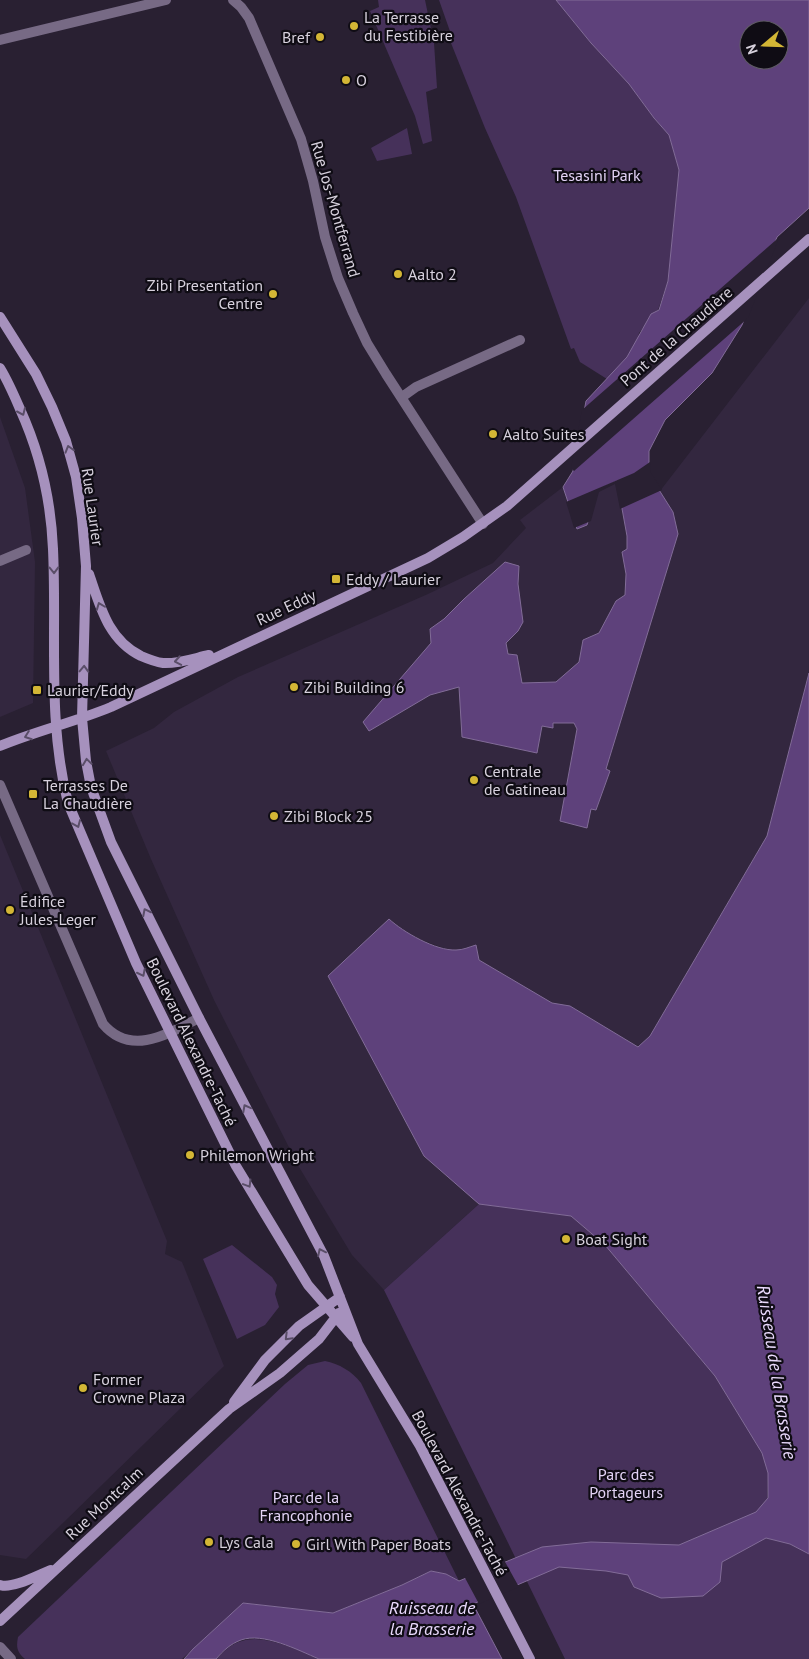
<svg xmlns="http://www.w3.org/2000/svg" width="809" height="1659" viewBox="0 0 809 1659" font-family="'PT Sans',sans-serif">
<rect width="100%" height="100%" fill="#292032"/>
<path fill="#33273f" d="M809 298V673L767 836 650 1036 638 1047 570 1006 552 1003 479 960 475 945 454 951 438 946 411 936 399 929 389 919 328 976 424 1156 479 1204 384 1290 352 1255 299 1167 214 1000 151 859 106 751 154 728 174 712 238 677 428 594 493 563 526 528 520 520 563 487 597 490 617 481 627 536V549L622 552 626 574 625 595 616 601 599 633 583 640 579 662 556 682 524 683 462 737 536 752 542 726 553 727V723H574L577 729 560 821 591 809 596 810 610 771 606 769 673 512 660 491Z
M0 417 25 488 35 562 33 703 0 717Z
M0 835 167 1241 165 1254 182 1262 224 1366 26 1559 0 1555Z"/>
<path fill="#46315a" d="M378 0H425L434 43 437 88 426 92 432 141 423 144 415 116 370 11 379 7Z
M439 0H556L591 43 629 84 654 118 669 135 679 170 668 281 658 310 639 333 638 339 627 357 607 379 580 362 574 348 571 349 516 197 485 128 449 38 452 37Z
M407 128 412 154 377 161 371 148Z
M479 1204 571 1216 605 1245 715 1376 762 1452 768 1473 766 1538 790 1544 809 1554V1659H565L384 1290Z
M232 1245 272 1277 277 1285 275 1294 279 1307 265 1325 237 1339 203 1259Z
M325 1361C339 1364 352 1371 361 1383L459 1581 446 1574 431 1571 402 1585 333 1613 243 1603 182 1659H25C17 1652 16 1647 18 1637L285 1384 308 1365Z
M255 1639C277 1640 299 1650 319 1659H216C229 1646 236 1640 255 1639Z"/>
<path fill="#5e417b" stroke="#826c98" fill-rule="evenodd" d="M556 0H809V208L777 237 742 325 712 373 665 420 649 451V474L673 512 678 534 606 769 610 771 596 810 591 809 587 828 560 821 577 729 574 723H553V728L542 726 537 753 462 737 459 687 430 695 369 731 363 722 431 643 430 629 444 619 464 599 505 562 519 566 518 584 523 622 518 631 506 643 508 654 517 655 522 683 556 682 579 662 583 640 599 633 616 601 625 595 626 574 622 552 627 549V536L617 481 597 490 587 525 577 529 563 487 573 471 586 401 627 357 651 314 659 310 668 281 679 170 669 135 654 118 629 84 591 43ZM749 30H779V60H749Z
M809 673V1554L790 1544 766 1538 722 1562 720 1582 703 1596 661 1598 634 1587 628 1575 606 1571 559 1567 473 1604 502 1659H319C298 1650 263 1632 241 1640 230 1644 223 1651 216 1659H184L193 1649 243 1603 333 1613 402 1585 431 1571 446 1574 459 1581 542 1547 591 1542 679 1545 756 1512 768 1498V1473L762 1453 715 1376 605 1245 571 1216 479 1204 424 1156 328 976 389 919C403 932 436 951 456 950 463 950 469 947 476 945L479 960 552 1003 570 1006 638 1047 650 1036 767 836Z"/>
<path fill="#292032" d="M809 211 779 238 748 318 574 471 571 468 582 410Z
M650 462 651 473 662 490 620 509 615 484 599 492 591 521 574 528 566 502 634 473Z
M504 1560 519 1587 479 1604 464 1576Z"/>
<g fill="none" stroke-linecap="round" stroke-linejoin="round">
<path stroke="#776a85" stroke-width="10" d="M233 0 241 7 249 18 301 139 313 181 325 237 338 278 353 313 367 343 386 374 483 524
M0 40 166 0
M402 397 416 387 520 340
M0 561 26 550
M0 1647 11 1659"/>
<path stroke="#776a85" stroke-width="10" d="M0 785 103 1024C131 1057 168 1034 199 1018"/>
<path stroke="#a691bd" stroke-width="10" d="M0 317 36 374 52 407 66 441 76 477 82 518 86 566 82 718 86 761 91 787 111 842 199 1018 324 1256 358 1344 420 1446 530 1659
M0 368C8 381 14 395 20 409 40 453 51 501 53 549 57 634 47 720 68 803L136 963 236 1166 308 1285 353 1337
M89 574C100 606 108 640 141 656 148 659 155 662 163 663 178 664 195 658 209 655
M0 746C36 731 75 722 111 707L428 558 463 537 507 506 809 239
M234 1402 265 1360 299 1326 340 1297
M0 1585C13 1589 38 1575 51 1570
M0 1621 229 1409 280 1373 319 1339 339 1313"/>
</g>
<defs><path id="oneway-chevron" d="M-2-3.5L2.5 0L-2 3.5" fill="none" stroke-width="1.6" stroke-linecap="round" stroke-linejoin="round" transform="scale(1.25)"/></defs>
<g stroke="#5a4e68">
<use href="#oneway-chevron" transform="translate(22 412) rotate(66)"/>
<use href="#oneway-chevron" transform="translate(69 449) rotate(-106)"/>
<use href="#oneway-chevron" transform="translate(54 570) rotate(89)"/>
<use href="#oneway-chevron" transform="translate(100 606) rotate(-111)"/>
<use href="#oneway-chevron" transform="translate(178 661) rotate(170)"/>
<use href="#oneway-chevron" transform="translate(84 669) rotate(-88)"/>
<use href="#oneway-chevron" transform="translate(28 736) rotate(160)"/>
<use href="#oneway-chevron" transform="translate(87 762) rotate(-98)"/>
<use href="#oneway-chevron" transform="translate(77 824) rotate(67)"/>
<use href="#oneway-chevron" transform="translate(146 912) rotate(-117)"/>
<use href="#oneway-chevron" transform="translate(142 973) rotate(63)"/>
<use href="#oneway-chevron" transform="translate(246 1108) rotate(-118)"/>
<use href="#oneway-chevron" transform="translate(248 1184) rotate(59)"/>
<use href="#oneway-chevron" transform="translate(321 1252) rotate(-116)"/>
<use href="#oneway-chevron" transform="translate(288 1337) rotate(135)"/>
</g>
<g fill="#d3b635" stroke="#0f0c14" stroke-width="2">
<circle cx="354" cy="26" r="5"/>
<circle cx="320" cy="37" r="5"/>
<circle cx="346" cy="80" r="5"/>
<circle cx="398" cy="274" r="5"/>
<circle cx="273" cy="294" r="5"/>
<circle cx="493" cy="434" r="5"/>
<rect x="331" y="574" width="10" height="10" rx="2.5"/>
<circle cx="294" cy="687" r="5"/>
<rect x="32" y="685" width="10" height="10" rx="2.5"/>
<circle cx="474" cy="780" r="5"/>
<rect x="28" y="789" width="10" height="10" rx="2.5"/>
<circle cx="274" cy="816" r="5"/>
<circle cx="10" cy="910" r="5"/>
<circle cx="190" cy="1155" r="5"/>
<circle cx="566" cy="1239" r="5"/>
<circle cx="83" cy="1388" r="5"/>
<circle cx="209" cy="1542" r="5"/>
<circle cx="296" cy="1544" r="5"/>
</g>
<g text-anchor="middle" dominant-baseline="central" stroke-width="4.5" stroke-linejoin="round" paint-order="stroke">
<g font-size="16" fill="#d7d1dd" stroke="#0f0c14" text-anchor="start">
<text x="364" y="17">La Terrasse<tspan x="364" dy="18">du Festibière</tspan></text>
<text x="310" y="37" text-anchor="end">Bref</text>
<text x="356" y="80">O</text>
<text x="408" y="274">Aalto 2</text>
<text x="263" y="285" text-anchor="end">Zibi Presentation<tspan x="263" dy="18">Centre</tspan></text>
<text x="503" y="434">Aalto Suites</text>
<text x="346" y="579">Eddy / Laurier</text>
<text x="304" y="687">Zibi Building 6</text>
<text x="47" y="690">Laurier/Eddy</text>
<text x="484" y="771">Centrale<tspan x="484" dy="18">de Gatineau</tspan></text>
<text x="43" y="785">Terrasses De<tspan x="43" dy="18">La Chaudière</tspan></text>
<text x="284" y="816">Zibi Block 25</text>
<text x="20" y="901">Édifice<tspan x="20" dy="18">Jules-Leger</tspan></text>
<text x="200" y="1155">Philemon Wright</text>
<text x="576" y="1239">Boat Sight</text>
<text x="93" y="1379">Former<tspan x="93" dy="18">Crowne Plaza</tspan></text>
<text x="219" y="1542">Lys Cala</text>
<text x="306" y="1544">Girl With Paper Boats</text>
</g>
<g font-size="16" fill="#e3d3f6" stroke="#0f0c14">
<text x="597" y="175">Tesasini Park</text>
<text x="626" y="1474">Parc des<tspan x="626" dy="18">Portageurs</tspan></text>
<text x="306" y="1497">Parc de la<tspan x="306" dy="18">Francophonie</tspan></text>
</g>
<g font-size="16" fill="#d7d1dd" stroke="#0f0c14">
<text transform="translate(336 209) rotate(74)">Rue Jos-Montferrand</text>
<text transform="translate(676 336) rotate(-41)">Pont de la Chaudière</text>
<text transform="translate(93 507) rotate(82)">Rue Laurier</text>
<text transform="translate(286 607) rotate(-25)">Rue Eddy</text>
<text transform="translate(192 1042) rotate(64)">Boulevard Alexandre-Taché</text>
<text transform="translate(460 1493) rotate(62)">Boulevard Alexandre-Taché</text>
<text transform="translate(104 1503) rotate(-43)">Rue Montcalm</text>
</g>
<g font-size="18" font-style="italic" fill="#eadafd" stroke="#0f0c14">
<text transform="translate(777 1372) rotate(81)">Ruisseau de la Brasserie</text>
<text x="432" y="1607">Ruisseau de<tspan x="432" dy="21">la Brasserie</tspan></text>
</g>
</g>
<g transform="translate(764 45) rotate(251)"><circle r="24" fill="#0f0c14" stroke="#5f5b64"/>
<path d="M0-4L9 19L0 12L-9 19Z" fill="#d3b635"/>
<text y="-8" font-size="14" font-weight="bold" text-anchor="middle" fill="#d7d1dd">N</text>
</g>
</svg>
